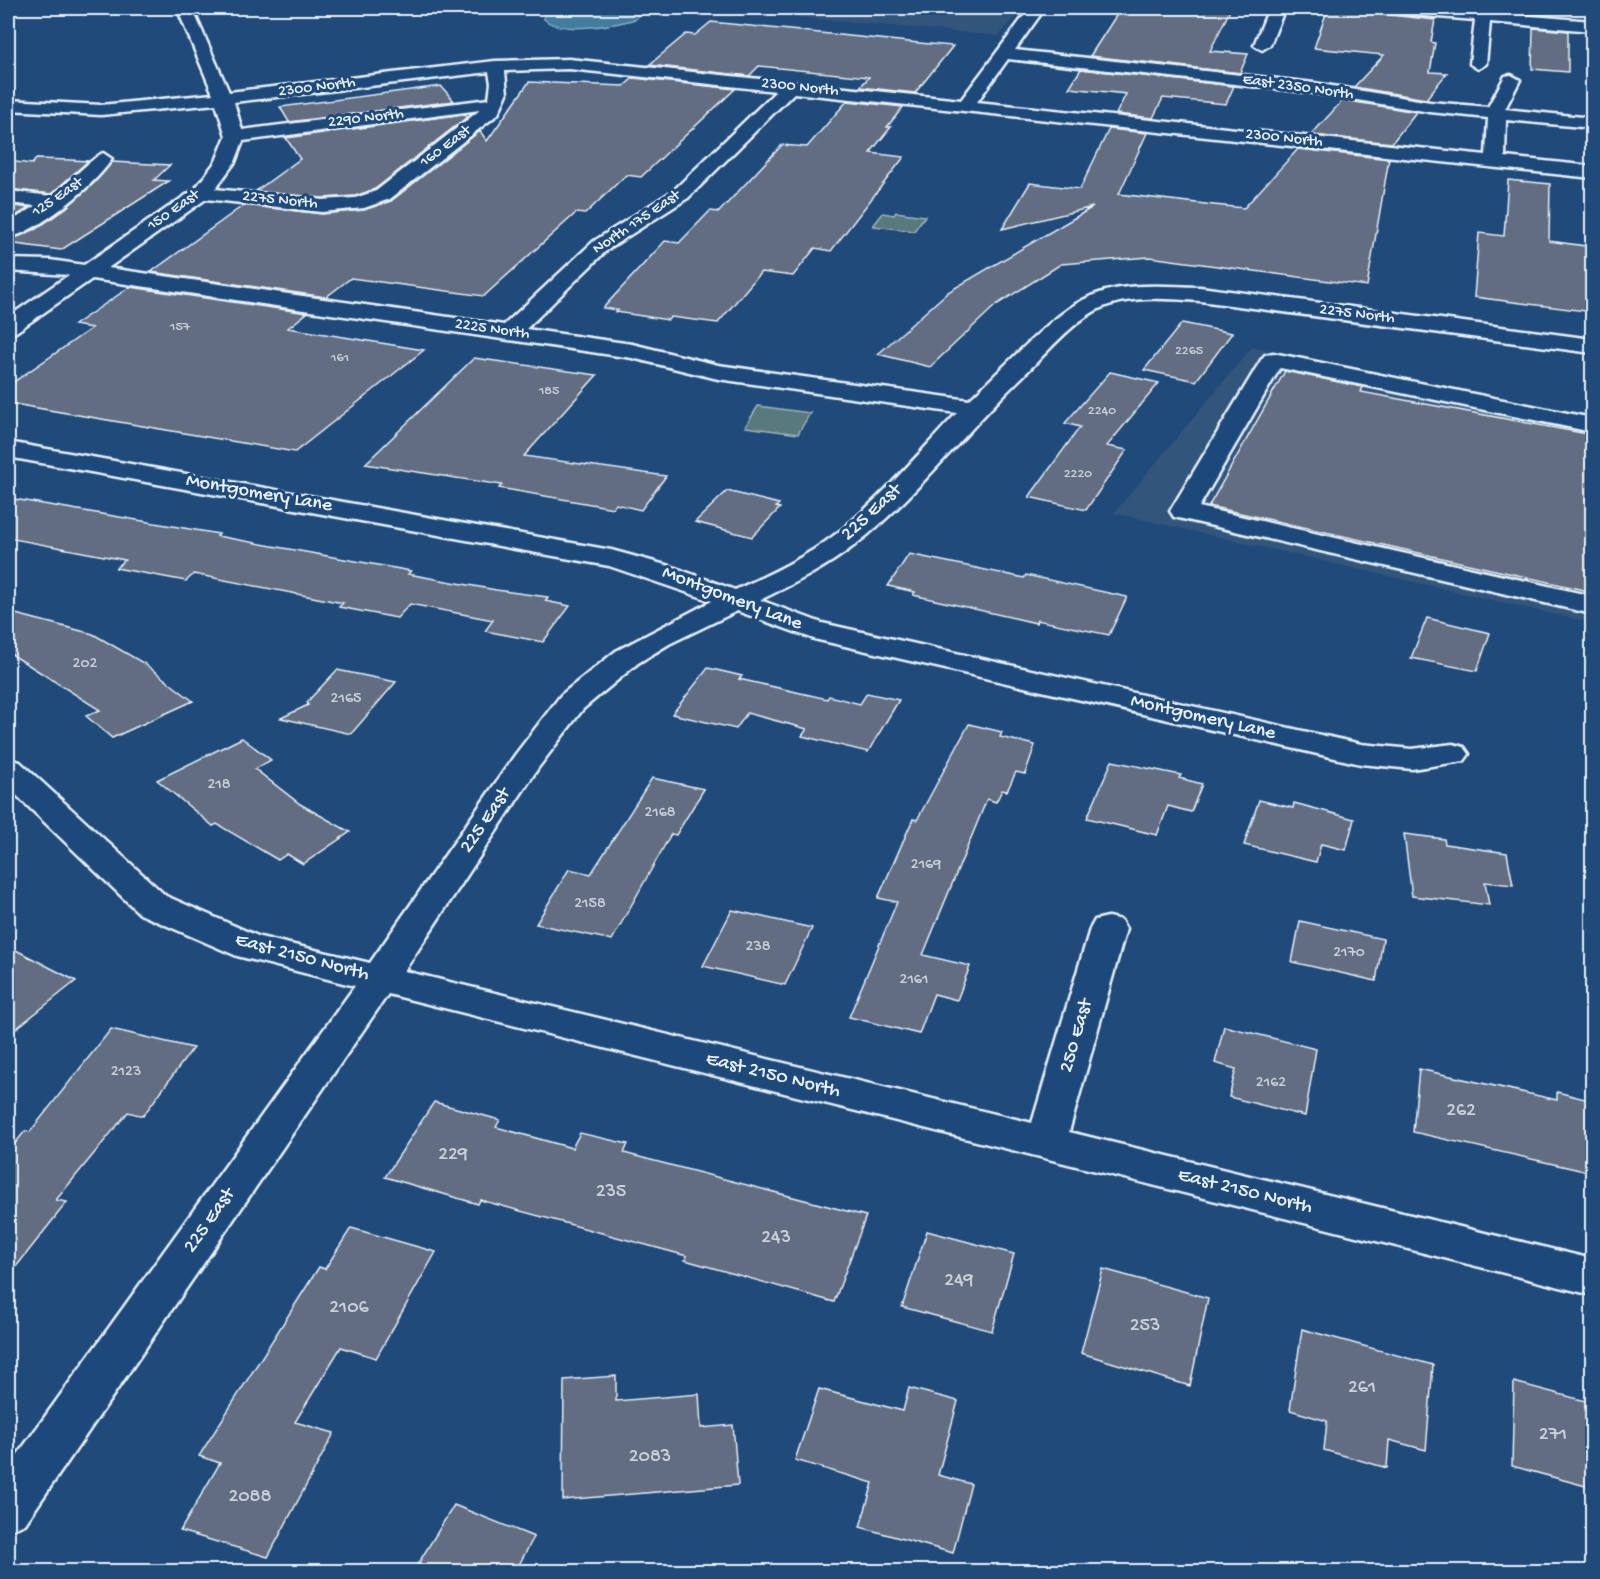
<svg xmlns="http://www.w3.org/2000/svg" width="1600" height="1579" viewBox="0 0 1600 1579" font-family="'Gochi Hand',sans-serif">
<rect width="100%" height="100%" fill="#1f4a7a"/>
<filter id="ink" filterUnits="userSpaceOnUse"><feTurbulence type="fractalNoise" baseFrequency=".0167" numOctaves="2"/><feDisplacementMap in="SourceGraphic" scale="12" xChannelSelector="R" yChannelSelector="G"/><feConvolveMatrix kernelMatrix="1 2 1 2 8 2 1 2 1" color-interpolation-filters="sRGB"/></filter>
<g filter="url(#ink)">
<path fill="#33547c" d="M700 8H1022L999 36Z
M1252 347 1592 416V623L1114 513Z"/>
<path fill="#597a7e" stroke="#a0b6bb" stroke-width="1.5" d="M896 212 925 216 914 231 873 226 883 213 894 215Z
M758 406 810 413 798 434 745 427Z"/>
<path fill="#437b9e" stroke="#85aac2" stroke-width="1.5" d="M545 8H644L636 19C615 25 561 35 544 19Z"/>
<path fill="#626d82" stroke="#e8f1f8" stroke-width="1.5" d="M1121 8H1231L1210 51 1248 54 1240 73 1090 56Z
M1328 8 1435 20 1431 42 1435 43 1430 72 1447 73 1426 99 1354 87 1384 55 1314 48Z
M711 22 919 43 953 46 915 93 860 87 869 77 759 66 749 76 649 65 686 34 695 35Z
M1533 28 1568 31V72L1532 69Z
M1081 69 1234 86 1226 104 1163 98 1153 118 1116 114 1126 94 1069 88Z
M633 78 735 89 641 177 626 175 585 214 576 213 484 296 351 278 326 297 151 272 244 205 322 214 364 210 391 201 480 131 487 141 529 82 624 86Z
M441 86 454 101 289 122 280 107Z
M1343 100 1416 112 1392 143 1311 135Z
M847 101 903 107 887 127H891L870 153 904 157 831 251 815 248 793 276 761 272 718 323 671 317 668 320 616 312 618 310 603 308 665 241 679 243 710 211 719 212 782 145 807 147Z
M465 114 467 117 375 189 355 196 322 198 256 191 300 159 286 138Z
M1109 129 1147 133 1119 194 1214 205 1244 208 1298 149 1389 159 1367 286 1149 257 1061 264 996 305 930 367 878 354 948 292 1093 207 1002 229 1030 183 1080 189Z
M36 159 70 160 88 161 51 194 8 189V161L32 164Z
M112 162 170 165 154 180 169 181 61 250 8 243V240L36 229 66 208 94 183Z
M1508 180 1550 184 1549 241 1593 247V312L1474 297 1479 233 1504 236Z
M8 205 29 208 8 221Z
M130 287 307 313 288 328 424 350 295 452 8 403V386L92 328 74 325Z
M1182 323 1232 333 1196 381 1144 370Z
M474 358 597 375 524 456 666 476 641 510 616 504 613 508 499 488 502 485 365 464Z
M1285 371 1363 387 1361 392 1593 435V592L1209 506Z
M1110 372 1159 383 1107 446 1127 450 1086 510 1029 497 1080 427 1065 423Z
M727 491 779 504 776 507 780 508 752 537 695 522Z
M8 498 219 534 217 536 411 571 408 574 496 590 548 597 545 601 570 606 543 642 485 631 493 620 410 604 397 618 339 607 343 603 194 574 186 581 116 568 125 560 8 538Z
M909 554 1024 578 1026 575 1127 597 1109 635 1037 620 1036 623 913 595 915 592 888 586Z
M8 612 93 634 145 664 193 701 112 738 86 716 100 710 8 652Z
M1427 618 1490 633 1477 671 1411 658Z
M708 668 742 676 739 679 827 699 829 696 860 704 867 693 899 700 868 752 802 736 807 729 747 713 736 729 672 714Z
M337 670 396 682 351 734 281 718 308 705 307 702Z
M969 724 1002 732 1000 737 1035 745 1025 774 1016 772 1007 791 1002 790 996 802 987 799 923 955 970 966 957 1000 934 994 919 1034 849 1017 897 902 878 898 913 819 917 820Z
M242 738 271 760 255 769 300 804 350 832 303 864 287 854 278 860 217 824 213 826 157 780Z
M1112 761 1181 775 1179 778 1202 784 1191 812 1168 806 1157 835 1087 818Z
M652 778 704 789 676 835 671 834 612 940 536 924 569 869 591 874Z
M1259 800 1293 808 1294 803 1354 819 1346 850 1321 844 1316 862 1244 845Z
M1404 834 1444 839 1445 844 1507 853 1513 885 1485 882 1489 905 1412 896Z
M732 910 812 928 785 985 703 966Z
M1300 921 1383 939 1376 981 1292 962Z
M8 946 76 981 8 1035Z
M1224 1026 1316 1049 1305 1116 1229 1097 1236 1069 1215 1063Z
M111 1029 193 1048 143 1116 128 1112 56 1200 67 1202 8 1277V1152L25 1131 30 1132Z
M1419 1069 1557 1100V1092L1593 1101V1173L1413 1132Z
M434 1102 500 1120 496 1127 572 1148 580 1133 628 1144 624 1153 866 1216 834 1302 685 1260 687 1256 480 1200 478 1204 385 1177Z
M351 1228 436 1252 376 1358 341 1347 295 1422 334 1433 268 1557 180 1531 220 1463 199 1456 319 1267 325 1269Z
M927 1231 1014 1254 992 1331 902 1307Z
M1103 1269 1208 1298 1190 1386 1081 1353Z
M1302 1329 1433 1365 1426 1450 1389 1440 1387 1468 1324 1450 1327 1421 1290 1410Z
M616 1376V1401L699 1394 701 1428 733 1425 738 1485 563 1500 564 1380Z
M1514 1382 1593 1403V1488L1512 1466Z
M909 1388 958 1401 938 1475 971 1484 953 1553 860 1527 873 1483 795 1460 819 1389 903 1411Z
M454 1505 534 1537 515 1572H413Z"/>
<g fill="none" stroke-linecap="round" stroke-linejoin="round">
<defs>
<path id="minor" d="M177 8H192L229 92 495 61 569 59 961 100 1030 8H1045L1015 50 1314 83 1430 102 1488 107 1505 76 1511 75 1520 80 1505 109 1592 118V128L1506 120 1505 157 1592 166V178L794 93 688 198 608 249 526 329 632 344 718 365 969 400C1001 371 1047 319 1083 300 1118 281 1162 286 1200 287L1592 339V353L1200 301C1168 299 1131 295 1101 308 1071 322 1045 355 1022 377 965 431 917 497 855 545 826 568 793 584 760 600L822 623 1361 744 1412 749 1453 744 1464 747 1469 754 1464 761 1412 769 1361 764 814 639 737 611 669 644 638 663 583 709 538 768 404 971 1032 1123 1090 929 1095 920 1108 917 1121 920 1126 929 1069 1132 1592 1259V1295L388 994 25 1524 8 1531V1468L355 986 237 956 140 914 8 787V759L20 762 166 896 260 937 370 963 515 755 561 695 616 651 712 601 609 566 8 457V442L611 550 673 567 735 590C770 574 805 558 836 534 881 499 918 454 957 413L718 379 632 358 92 279 16 332 8 334V317L69 275 8 271V259L50 260 84 265 195 189 216 161 226 136 216 104 101 115 8 110V100L101 105 213 94ZM1008 59 1314 93 1430 112 1488 118 1486 155 977 102ZM569 69 776 91 674 190 594 241 504 325 108 268 206 199 322 212 364 208 390 199 498 114 507 94 505 71ZM489 72 491 83 489 99 242 130 234 102ZM480 110 376 191 355 198 322 200 215 189 235 162 243 141Z
M1269 8H1285L1270 45 1262 50 1254 45Z
M1381 8H1436L1592 21V31L1490 22 1486 64 1478 69 1470 64 1475 20 1389 13Z
M103 153 112 159C95 185 38 232 8 238V223L36 206 8 203V191L52 196C64 187 94 156 103 153Z
M1273 353 1592 418V432L1280 368 1199 507 1592 596V614L1174 517 1170 511 1261 360 1265 355Z"/>
</defs>
<use href="#minor" stroke="#e8f1f8" stroke-width="5"/>
<use href="#minor" fill="#1f4a7a" fill-rule="evenodd"/>
</g>
</g>
<g text-anchor="middle" dominant-baseline="central" stroke-width="6" stroke-linejoin="round" paint-order="stroke">
<g font-size="14" fill="#c6d0da">
<text x="180" y="327">157</text>
<text x="1189" y="351">2265</text>
<text x="340" y="358">161</text>
<text x="549" y="391">185</text>
<text x="1102" y="411">2240</text>
<text x="1078" y="474">2220</text>
</g>
<g font-size="16" fill="#e8f1f8" stroke="#1f4a7a">
<text transform="translate(317 88) rotate(-7)">2300 North</text>
<text transform="translate(800 88) rotate(6)">2300 North</text>
<text transform="translate(1298 88) rotate(8)">East 2350 North</text>
<text transform="translate(366 119) rotate(-7)">2290 North</text>
<text transform="translate(1284 139) rotate(6)">2300 North</text>
<text transform="translate(446 147) rotate(-37)">160 East</text>
<text transform="translate(58 198) rotate(-35)">125 East</text>
<text transform="translate(280 201) rotate(6)">2275 North</text>
<text transform="translate(174 211) rotate(-35)">150 East</text>
<text transform="translate(637 223) rotate(-34)">North 175 East</text>
<text transform="translate(1357 315) rotate(7)">2275 North</text>
<text transform="translate(492 330) rotate(8)">2225 North</text>
</g>
<g font-size="16" fill="#c6d0da">
<text x="85" y="664">202</text>
<text x="346" y="699">2165</text>
<text x="219" y="785">218</text>
<text x="660" y="813">2168</text>
<text x="926" y="865">2169</text>
<text x="590" y="904">2158</text>
<text x="758" y="947">238</text>
<text x="1349" y="953">2170</text>
<text x="914" y="980">2161</text>
<text x="126" y="1072">2123</text>
<text x="1271" y="1083">2162</text>
</g>
<g font-size="20" fill="#e8f1f8" stroke="#1f4a7a">
<text transform="translate(259 494) rotate(10)">Montgomery Lane</text>
<text transform="translate(872 513) rotate(-43)">225 East</text>
<text transform="translate(732 599) rotate(21)">Montgomery Lane</text>
<text transform="translate(1203 718) rotate(13)">Montgomery Lane</text>
<text transform="translate(486 821) rotate(-56)">225 East</text>
<text transform="translate(302 958) rotate(15)">East 2150 North</text>
<text transform="translate(1077 1036) rotate(-74)">250 East</text>
<text transform="translate(773 1076) rotate(14)">East 2150 North</text>
<text transform="translate(1245 1192) rotate(14)">East 2150 North</text>
<text transform="translate(210 1221) rotate(-55)">225 East</text>
</g>
<g font-size="20" fill="#c6d0da">
<text x="1461" y="1111">262</text>
<text x="453" y="1155">229</text>
<text x="611" y="1192">235</text>
<text x="776" y="1238">243</text>
<text x="959" y="1281">249</text>
<text x="349" y="1308">2106</text>
<text x="1145" y="1326">253</text>
<text x="1362" y="1388">261</text>
<text x="1553" y="1435">271</text>
<text x="650" y="1457">2083</text>
<text x="250" y="1497">2088</text>
</g>
</g>
<rect width="1600" height="1579" fill="none" stroke="#1f4a7a" stroke-width="30"/>
<rect x="15" y="15" width="1570" height="1549" fill="none" stroke="#e8f1f8" stroke-width="2" filter="url(#ink)"/>
</svg>
